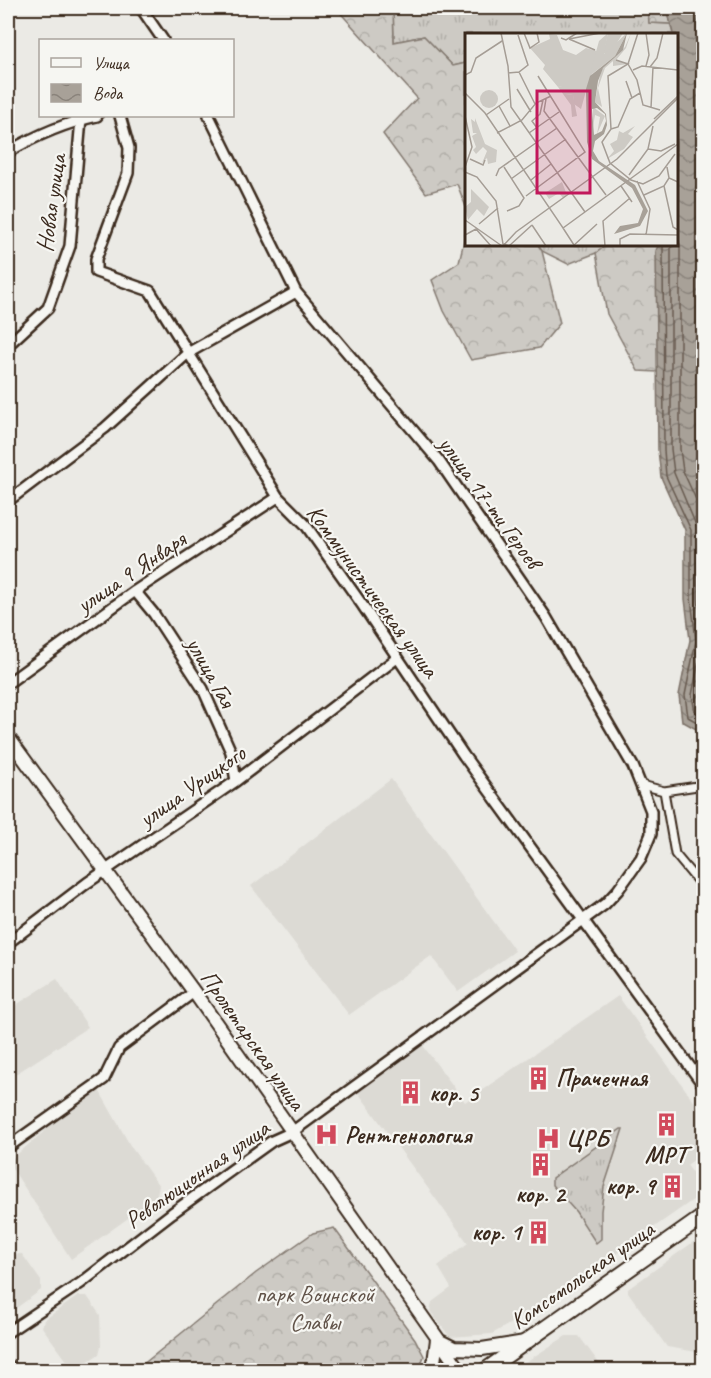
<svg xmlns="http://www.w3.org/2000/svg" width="711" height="1378" viewBox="0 0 711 1378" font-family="Caveat,sans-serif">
<defs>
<pattern id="grass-tufts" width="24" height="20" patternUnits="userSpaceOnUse" patternTransform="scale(1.5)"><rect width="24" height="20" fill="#cdcac4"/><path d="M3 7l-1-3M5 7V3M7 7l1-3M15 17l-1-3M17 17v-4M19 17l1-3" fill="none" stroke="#b1aea8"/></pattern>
<pattern id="forest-crowns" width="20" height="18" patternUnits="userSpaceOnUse" patternTransform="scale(1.5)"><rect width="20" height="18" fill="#cdcac4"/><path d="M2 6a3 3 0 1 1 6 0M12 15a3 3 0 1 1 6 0" fill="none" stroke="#b1aea8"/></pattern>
<pattern id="water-waves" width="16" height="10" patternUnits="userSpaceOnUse" patternTransform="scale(1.5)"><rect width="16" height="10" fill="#a8a198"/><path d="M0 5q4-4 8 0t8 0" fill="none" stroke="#8a837b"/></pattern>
</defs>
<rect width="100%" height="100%" fill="#ebeae5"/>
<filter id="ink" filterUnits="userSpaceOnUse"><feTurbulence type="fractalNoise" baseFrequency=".0167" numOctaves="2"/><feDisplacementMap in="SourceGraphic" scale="12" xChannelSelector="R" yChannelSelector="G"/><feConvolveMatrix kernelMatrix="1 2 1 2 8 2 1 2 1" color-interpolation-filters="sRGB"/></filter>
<g filter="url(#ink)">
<path fill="#dcdad4" d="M391 779 515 951 458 992 431 956 349 1015 251 886Z
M57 979 88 1027 8 1079V1010Z
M618 996 703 1114V1153L687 1165 703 1188V1193L547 1302 492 1334 450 1337 430 1311 432 1302 451 1288 438 1266 468 1243 357 1091 421 1043 465 1102Z
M99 1090 131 1147 159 1186 156 1198 71 1259 8 1162 54 1123Z
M703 1235V1353L667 1347 628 1292V1289Z
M22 1254 41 1281V1290L8 1314V1255Z
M78 1296H87L100 1315 101 1346 99 1354 81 1366 70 1365 42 1327 44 1320Z
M566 1336H579L604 1370H513Z"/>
<path fill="url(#grass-tufts)" stroke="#847a71" stroke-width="1.5" d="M393 8H648L649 23 671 24 673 34H466V63L453 66 424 36 394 42Z
M538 245H607L596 253 568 264 542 251Z
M621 1129H623L604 1187 601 1211V1239L596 1243 576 1212 552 1185V1178Z"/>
<path fill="url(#forest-crowns)" stroke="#847a71" stroke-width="1.5" d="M336 8H393L394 42 424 36 453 66 466 63V207L457 184 426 193 383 134 417 98Z
M648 8H667L671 24 649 23Z
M466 232V244L538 245 542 251 560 323 539 348 471 360 444 311 432 280 459 262Z
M607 245H658V372L638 371 607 314 596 253Z
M334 1228 415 1339 424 1356 419 1370H136L256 1273 313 1233Z"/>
<path fill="url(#water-waves)" stroke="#7c7167" stroke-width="1.5" d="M667 8H703V733L682 721 679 695 690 640 685 599V530L661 477 658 450 656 251 658 245 676 244V76L678 64 676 34H673Z"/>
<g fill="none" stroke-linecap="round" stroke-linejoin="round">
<path stroke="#675a4f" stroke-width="1.5" d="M676 234 680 245V449L683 471 704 517
M663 244 664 450 666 476 691 530V598L696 641 685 695 688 717 704 726
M671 244V449L674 473 698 530V598L703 641 692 695 695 712 704 717"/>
<defs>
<path id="pedestrian" d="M642 785 664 791 675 854 704 889
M664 791 704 785"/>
<path id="minor" d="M141 8 163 40
M120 116 129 148 128 173 96 259V272L150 291 278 497 305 524 363 606 464 756 704 1086
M8 152C35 136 65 123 97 116
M8 345 48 308 70 246 81 119
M8 501 105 428 188 353 296 292
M135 591 154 614 203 689 231 752 236 781
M8 683 135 591 278 497
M8 943 87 883 236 781 397 658
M8 1147 104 1079 119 1048 194 992
M8 1332 81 1283 172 1213 272 1141 292 1132 605 904 618 890 641 858 651 834V811L633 766 546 617 439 461 296 292 209 116"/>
<path id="secondary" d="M8 737 194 992 460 1370
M440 1341 454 1348 482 1349 525 1342
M8 1366 11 1370
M433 1370 437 1339"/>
<path id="primary" d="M486 1370 704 1216"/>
</defs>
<use href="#pedestrian" stroke="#3b2a1e" stroke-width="11"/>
<use href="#minor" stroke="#3b2a1e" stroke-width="14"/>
<use href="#secondary" stroke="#3b2a1e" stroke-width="16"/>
<use href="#primary" stroke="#3b2a1e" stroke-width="18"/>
<use href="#pedestrian" stroke="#f6f6f2" stroke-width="7"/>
<use href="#minor" stroke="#f6f6f2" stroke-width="9"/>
<use href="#secondary" stroke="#f6f6f2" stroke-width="12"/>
<use href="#primary" stroke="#f6f6f2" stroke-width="14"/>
</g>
</g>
<defs>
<symbol id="building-bare" viewBox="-9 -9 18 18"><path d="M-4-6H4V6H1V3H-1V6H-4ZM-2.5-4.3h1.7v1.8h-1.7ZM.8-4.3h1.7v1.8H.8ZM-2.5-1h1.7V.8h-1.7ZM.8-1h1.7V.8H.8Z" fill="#d1495b" stroke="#f6f6f2" stroke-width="2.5" paint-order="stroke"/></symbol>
<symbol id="hospital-bare" viewBox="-9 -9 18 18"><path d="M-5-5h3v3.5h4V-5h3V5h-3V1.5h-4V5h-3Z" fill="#d1495b" stroke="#f6f6f2" stroke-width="2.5" paint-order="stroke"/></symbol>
</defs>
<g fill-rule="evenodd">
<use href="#building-bare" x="522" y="1062" width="33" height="33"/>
<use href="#building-bare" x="394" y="1076" width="33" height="33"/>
<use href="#building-bare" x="650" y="1108" width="33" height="33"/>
<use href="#hospital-bare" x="310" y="1118" width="33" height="33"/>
<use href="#hospital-bare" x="532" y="1122" width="33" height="33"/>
<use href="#building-bare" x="524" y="1148" width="33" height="33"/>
<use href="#building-bare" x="656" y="1170" width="33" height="33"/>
<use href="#building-bare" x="522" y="1216" width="33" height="33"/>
</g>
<g text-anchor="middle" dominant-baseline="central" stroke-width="4.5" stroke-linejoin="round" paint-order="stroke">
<g font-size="24" fill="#3b2a1e" stroke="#f6f6f2">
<text transform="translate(51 203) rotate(-82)">Новая улица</text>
<text transform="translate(490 502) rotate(54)">улица 17-ти Героев</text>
<text transform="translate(131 572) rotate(-34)">улица 9 Января</text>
<text transform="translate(373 591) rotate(54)">Коммунистическая улица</text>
<text transform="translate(211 672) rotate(61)">улица Гая</text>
<text transform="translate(192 786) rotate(-35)">улица Урицкого</text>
<text transform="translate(253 1040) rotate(55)">Пролетарская улица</text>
<text transform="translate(197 1174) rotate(-35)">Революционная улица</text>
<text transform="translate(582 1275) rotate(-35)">Комсомольская улица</text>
</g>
<g font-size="24" font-weight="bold" fill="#3b2a1e" stroke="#f6f6f2" text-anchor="start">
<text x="556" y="1078">Прачечная</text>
<text x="429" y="1093">кор. 5</text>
<text x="345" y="1135">Рентгенология</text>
<text x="566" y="1138">ЦРБ</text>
<text x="666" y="1155" text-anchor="middle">МРТ</text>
<text x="655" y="1186" text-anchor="end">кор. 9</text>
<text x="540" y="1194" text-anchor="middle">кор. 2</text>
<text x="521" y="1232" text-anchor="end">кор. 1</text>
</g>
<g font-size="24" fill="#605248" stroke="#f6f6f2">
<text x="315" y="1294">парк Воинской<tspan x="315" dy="28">Славы</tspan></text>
</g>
</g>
<g transform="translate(465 33)">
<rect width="213" height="213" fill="#ebeae5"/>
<path d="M143 0H158L147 18 138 21ZM84 1 92 2 98 17 111 22 121 15 132 18 116 76 109 71 108 62 101 61 100 53 93 54 78 36 80 32 65 15 85 6ZM128 74 140 83 132 101 135 84 130 82 128 94ZM170 93 163 101 168 104 159 116 142 126 149 118 145 111 152 107 154 98 158 100ZM6 156 24 174 19 183 12 176 3 187 0 174 6 169Z" fill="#cdcac4"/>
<path d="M143 0 139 21 162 0 150 23 127 41 120 59 134 8ZM166 0 161 15 151 27 163 31 148 33V28L140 35 133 55 137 74 130 69 136 37 160 14ZM101 52V61L108 62 112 83 107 84 106 72 93 54ZM10 85 20 111 32 117 31 129 23 131 22 125 17 130 22 118 18 114 11 121 8 117 11 114 7 103 12 100H8L6 86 10 89ZM97 149 102 162 98 165 94 160 84 166 80 160Z" fill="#cdcac4"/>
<path d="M15 66a9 9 0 1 1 18 0a9 9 0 1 1-18 0Z" fill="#cdcac4"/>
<path d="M162 0 158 17 138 35 133 48 130 69 141 81 142 92 139 101 130 108 128 118 134 128 170 152 183 178 175 193 149 201 155 193 173 190 178 176 167 155 127 126 122 109 121 56 125 43 150 23ZM132 75 140 81 141 88 137 98 129 102 127 76Z" fill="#a8a198" fill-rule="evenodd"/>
<path fill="none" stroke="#a59d95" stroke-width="1.5" d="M36 0 43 33 46 74 120 179M59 0 65 15 74 9 72 0M173 0 163 31 172 47 178 72 195 77M96 5 101 7 112 0M104 6 135 0M104 6 130 17M181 33 184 22 181 0M185 34 192 25 198 0M168 37 177 33 213 37M54 39 70 71M43 40 54 39 63 32 53 2M0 42 6 39 11 25 37 8M161 48 167 65M52 56 66 79M0 60 20 80 98 195 213 111M175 60 165 66 153 94 146 96 137 109 145 130 166 147 178 151 194 143 210 121M81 66 79 78 141 162M34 73 45 93M186 75 188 34M21 82 44 66M0 83 7 114 0 134M189 86 213 63M72 95 67 88 75 81 78 67M146 96 143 43 163 31 151 27M32 100 57 87 71 70 86 63M64 100 94 79M183 116 196 118 210 111M5 126 18 132 20 127M39 134 59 165 54 173 42 178M202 134 204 145 213 149M0 139 12 144 31 168 38 211 44 213M164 142 183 116 188 93M31 143 34 136 92 95M46 146 101 106M66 147 86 131M172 148 185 176 181 202M156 153 167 169M199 153 208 194 213 197M179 162 199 153 204 145M61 163 120 119 73 43M0 187 37 213M14 191 33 175M67 192 81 213M98 195 109 212M0 202 11 196 26 213M38 213 51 199 152 126 213 65M44 213 67 192M108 213 132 191M140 213 138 188 165 165M155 213V206L165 201 213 202"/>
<path fill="#c2185b" fill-opacity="0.15" stroke="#c2185b" stroke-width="3" d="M72 58H125V160H72Z"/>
<rect width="213" height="213" fill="none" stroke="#3b2a1e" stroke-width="3"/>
</g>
<rect width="711" height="1378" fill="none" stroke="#f6f6f2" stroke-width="30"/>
<rect x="15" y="15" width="681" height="1348" fill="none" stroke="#3b2a1e" stroke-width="2" filter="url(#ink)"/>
<rect x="39" y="39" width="195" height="78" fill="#f6f6f2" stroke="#aba49d" stroke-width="1.5"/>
<rect x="51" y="58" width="30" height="9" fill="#f6f6f2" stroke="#aba49d" stroke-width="1.5"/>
<text x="93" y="69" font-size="18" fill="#3b2a1e">Улица</text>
<rect x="51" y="84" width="30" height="18" fill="url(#water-waves)" stroke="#aba49d" stroke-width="1.5"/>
<text x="93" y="99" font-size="18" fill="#3b2a1e">Вода</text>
</svg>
